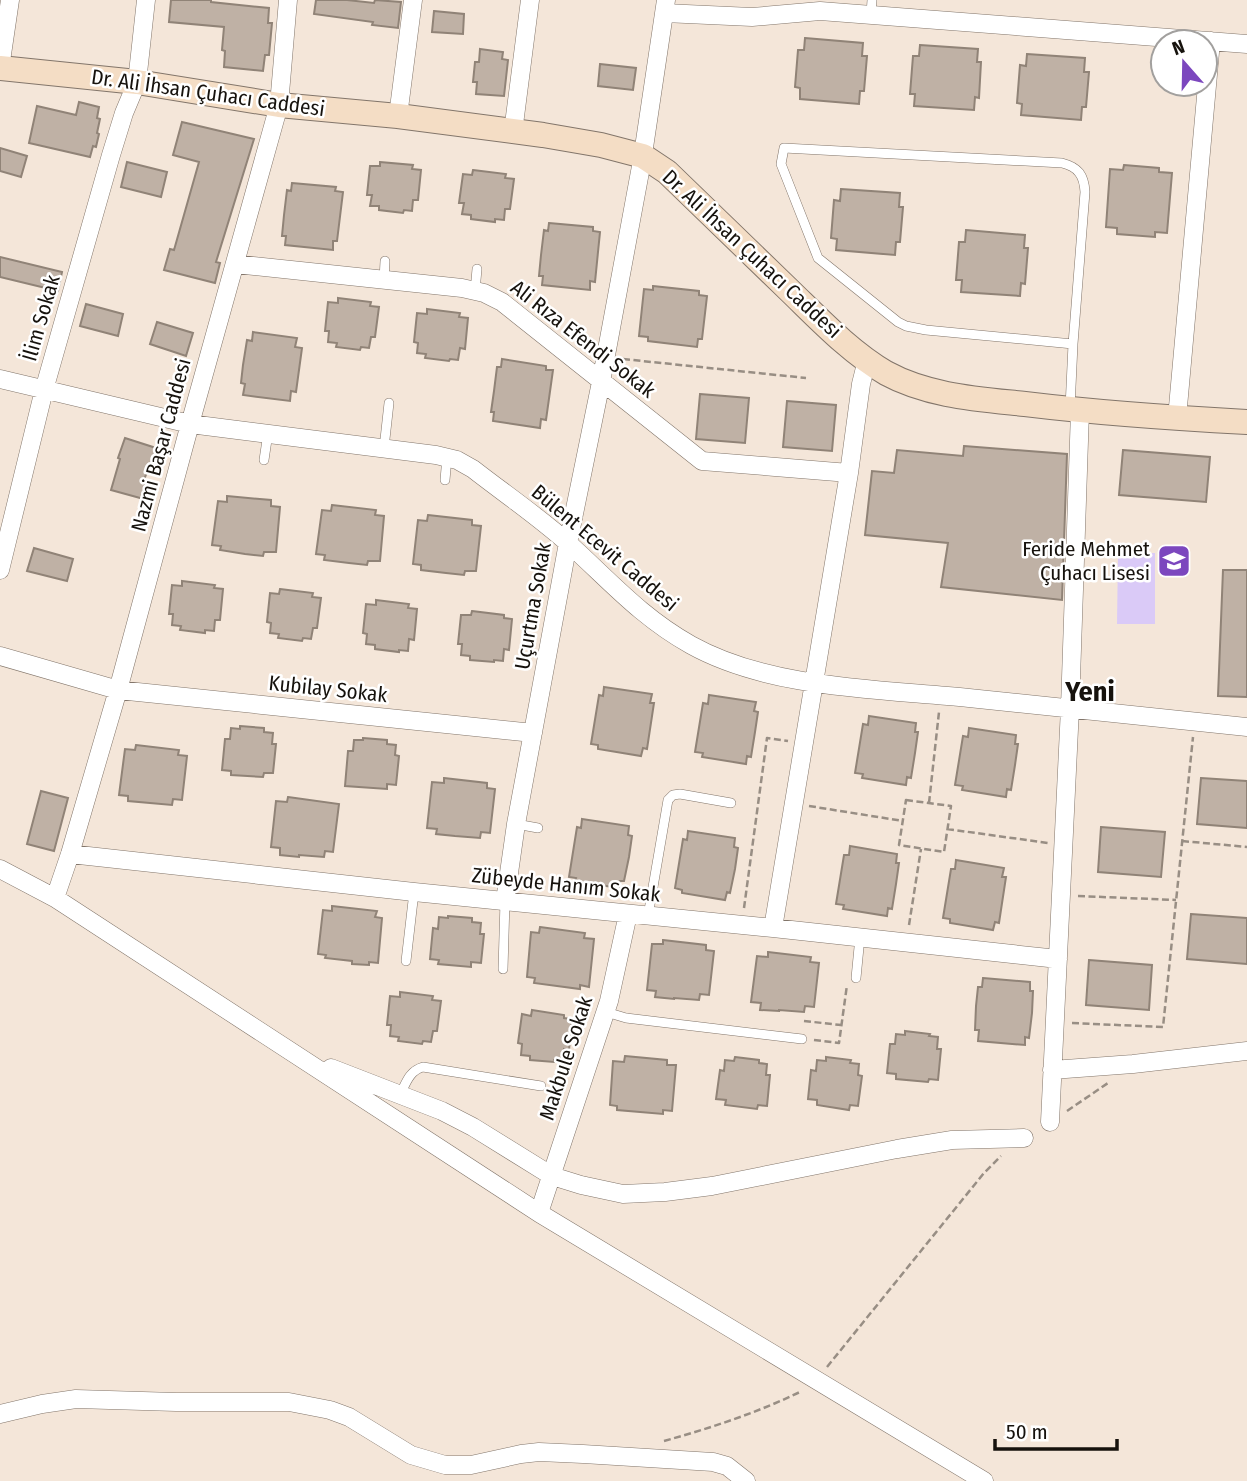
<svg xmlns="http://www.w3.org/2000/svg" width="1247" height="1481" viewBox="0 0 1247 1481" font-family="'Fira Sans Condensed',sans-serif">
<rect width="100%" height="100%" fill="#f4e6d9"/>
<path fill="#dacaf7" d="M1118 553H1155V624H1117Z"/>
<path fill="#bfb1a5" stroke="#908377" stroke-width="2" d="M171 0H211V2L269 8 268 23H272L269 55H265L263 71 224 67 225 51 222 50 224 27 169 22Z
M316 0H347L374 3 375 0 401 2 398 28 372 25 373 22 314 14Z
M434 11 464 14 463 34 432 32Z
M805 38 863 43 862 56H867L864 91H860L859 104 800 99V88L795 87 798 50H804Z
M920 45 978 49 977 62H981L979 98 975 97 974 110 914 106 915 94H910L913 56H919Z
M480 49 503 52 502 59 508 60 504 96 476 94 477 82H473L475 62H479Z
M1027 54 1085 58 1084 72H1089L1086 107H1082L1081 120 1021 115 1022 104 1017 103 1020 65 1026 66Z
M600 64 636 68 633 90 598 86Z
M79 102 99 107 97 118 100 119 97 133 99 134 96 147 93 146 90 157 29 143 37 106 76 115Z
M182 122 254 139 216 262 220 263 215 283 164 270 170 249 174 250 199 162 173 155Z
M0 148 27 156 21 177 0 171Z
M127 162 167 172 161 197 121 187Z
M380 162 413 165 412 169 421 170 418 200H413L412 211 404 210 403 213 379 210V206H370L372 195H367L370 166H380Z
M1124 165 1159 168V172L1172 173 1167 233 1155 232V237L1117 234V228L1106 227 1110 169 1123 170Z
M473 170 506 174 505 178 514 179 510 209H505L504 220 495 219V222L471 219V215L462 214 464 203H459L463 174 472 175Z
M292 183 336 187 335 191 343 192 337 241H333V250L285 245 286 236H282L284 215 287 190 291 191Z
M841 189 900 193 899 207H903L900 242H896L895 255 836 250 837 239 831 238 834 200 840 201Z
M549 223 593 227V231L600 232 595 282 590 281V290L542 285 543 276H539L541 255 544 230 548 231Z
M966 230 1025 235 1024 248H1028L1025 284 1021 283 1020 296 961 292 962 280H956L959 242H965Z
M0 257 62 272 58 291 0 277Z
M653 286 699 291V295L707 296 702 339H698L697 347 648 341V337L639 336 644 289 653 290Z
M338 298 371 302 370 306 379 307 375 337H371L369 348 361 347 360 350 336 347 337 343 328 342 329 331H325L328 302 338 303Z
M86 304 123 314 118 336 80 326Z
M427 309 460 313 459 317 468 318 465 349 460 348 458 360 450 359 449 361 425 358 426 354 417 353 418 343 414 342 417 313 427 314Z
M157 322 193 333 186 356 150 344Z
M253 332 297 338 295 347 302 348 296 392 291 391 290 401 243 395 245 384 241 383 243 365 247 340 252 341Z
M502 359 546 366V370H553L546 420 541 419 540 428 493 421 494 412H491L494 391 497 367H501Z
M700 394 749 398 745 443 696 439Z
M787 401 836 405 832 451 783 447Z
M125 438 156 448 144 480 156 484 151 501 111 490 120 459 118 458Z
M964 446 1067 454 1062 600 941 587 948 543 865 535 872 471 894 473 897 450 963 456Z
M1123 450 1210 457 1206 502 1119 495Z
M227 496 271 500V506L280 507 276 552H264L263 556 245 554 220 550 221 546 212 545 218 501 227 502Z
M332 505 376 510 375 515 384 516 380 561H368L367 565 349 563 324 560 325 555 316 554 322 510 331 511Z
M428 515 472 520V525L481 526 476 571H465L464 575 446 573 421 570V565L413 564 418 520 427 521Z
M34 548 73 559 67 581 27 571Z
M1223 570H1247V697L1218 696Z
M182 581 215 585 214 588 223 589 220 620H215L214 631 205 630V633L180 630 181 626 172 625 173 614H169L172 585 182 586Z
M280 589 313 593 312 597 321 598 317 628H313L311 639 303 638 302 641 278 638 279 634 270 633 271 623 267 622 270 593 279 594Z
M376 600 409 604 408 608 417 609 414 640 409 639 408 651 399 650V652L375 649V645L366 644 367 634 363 633 366 604 376 605Z
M472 611 504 615V618L512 619 509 650 504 649 503 661 494 660V662L470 660V656L461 655 462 644H458L461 615H471Z
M604 687 652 694 650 703H654L647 749 643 748 641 756 598 749V745L591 744 599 695 603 696Z
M709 695 756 702 754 711 758 712 755 732 751 757 747 756 746 764 702 757 703 753 695 752 703 703 708 704Z
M869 716 916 723 915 732H918L915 753 911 778 907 777 906 785 862 778 863 774 855 773 863 724 868 725Z
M240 726 264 728V732L273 733 272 744H276L273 773H264L263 777 231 775V771L222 770 225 739H230L231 728 240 729Z
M969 728 1016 735 1015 744H1018L1015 765 1011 790 1007 789 1006 797 962 790 963 786 955 785 963 736 968 737Z
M363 738 387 740V744L396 745 395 755 399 756 396 785 387 784V789L345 786 348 751H353L354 740H363Z
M136 745 179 750 178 755 187 756 182 800 173 799 172 805 128 801V796L119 795 125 749 135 750Z
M444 778 487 783V788L495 789 490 833 481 832 480 838 455 836 436 834 437 829 427 828 432 782 444 783Z
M1201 778 1247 781V828L1197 824Z
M41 791 68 798 54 851 27 844Z
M288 797 339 804 333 852 325 851 324 857 299 855V857L280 855V848L271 847 276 801 287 802Z
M582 819 629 826 628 835 632 836 629 857 624 881H620L619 888 575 881 576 878 569 877 577 827 581 828Z
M1101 827 1165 832 1161 877 1098 872Z
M688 831 735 838 734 847 738 848 735 869 730 893 727 892 725 900 682 893V890L675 888 683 839 687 840Z
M850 846 897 854 896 863H899L896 884 892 909 888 908 887 916 843 909 844 905 836 904 844 855H849Z
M956 860 1004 868 1002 877H1006L999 923 995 922 993 930 950 923V919L943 918 951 869H955Z
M332 906 377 911 375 917 382 918 378 963 369 962V965L352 964V961L325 958 326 955 318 954 323 910 332 911Z
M1191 914 1247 918V964L1187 959Z
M448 916 472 918V922L481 923 480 934H484L481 963 471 962V967L438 964 439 960 430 959 433 928 438 929 439 917 448 918Z
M540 927 585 933 584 938 594 939 589 987 580 985V989L534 983 535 978 527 977 531 932 539 933Z
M663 940 706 945V950L714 951 709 995 700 994 699 1000 674 998V999L655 997 656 991 647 990 652 944H663Z
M768 952 811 957 810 962 819 963 814 1007 805 1006 804 1012 779 1010V1011L760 1010 761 1003 751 1002 757 956 768 957Z
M1089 960 1152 965 1149 1010 1086 1005Z
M983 978 1030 982V991H1033L1032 1013 1029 1038 1025 1037V1045L978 1041 979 1030H975L976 1006 978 987H982Z
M400 992 433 996 432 1000 441 1001 437 1031H433L431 1042 423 1041 422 1044 398 1041 399 1037 390 1036 391 1025H387L390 996 400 997Z
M532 1010 564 1015V1018L572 1019 569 1050 564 1049 563 1061 554 1060V1062L530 1060V1056L521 1055 522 1044 518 1043 522 1014 531 1016Z
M905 1031 930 1034 929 1036 938 1037 937 1049H941L938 1080 929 1079 928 1082 896 1079V1074L887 1073 890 1044H895L896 1034 905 1035Z
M625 1056 667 1060V1065H676L672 1111 663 1110V1114L617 1110V1106L610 1105 613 1061 624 1062Z
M735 1057 759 1060V1063L767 1064 766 1075H770L767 1106 758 1105 757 1109 725 1105 726 1100 716 1099 720 1070 724 1071 725 1060 734 1061Z
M826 1057 851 1060 850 1063 859 1064 858 1075 862 1076 858 1106 850 1105 849 1110 817 1105V1100L808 1099 811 1070 816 1071 817 1060 826 1061Z"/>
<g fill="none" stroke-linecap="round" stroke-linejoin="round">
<defs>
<path id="lane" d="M871 14 872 0
M384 280 385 261
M475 291 477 269
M1070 408 1073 344 1085 192C1084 175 1078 167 1062 163L784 148 781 164 818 258 898 322 906 326 926 330 1073 344
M384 448 389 403
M264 460 268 433
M445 480 447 457
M516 824 538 828
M648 916 668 800 673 795 680 794 731 803
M406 961 414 892
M503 969 505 901
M856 978 860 937
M606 1012 626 1018 802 1039
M400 1095C406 1083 409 1071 423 1067L541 1086"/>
<path id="street" d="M664 13 752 17 820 11 1247 44
M0 68 10 0
M398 116 413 0
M513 132 530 0
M235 264 462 288 484 293 502 302 702 461 849 473
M0 379 190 424 436 455 457 460 473 469C505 494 539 517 569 544 610 581 641 617 691 645 770 689 880 689 969 698 1061 707 1154 717 1247 727
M1177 418 1211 41
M0 570 44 390 111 155 124 113 137 82 146 0
M0 656 118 690 533 733
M70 854 414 892 773 928 1058 959
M0 869 55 898 539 1213 984 1481
M55 898 70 854 118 690 190 424 279 105 288 0
M505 901 516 824 568 543 601 382 642 161 666 0
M773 928 849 473 861 384 867 360
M331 1068 442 1111 473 1127 552 1176 581 1185 623 1194 665 1192 712 1186 897 1149 952 1140 1024 1138
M1052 1070 1133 1064 1247 1051
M1050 1122 1070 708 1080 411
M539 1213 609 1001 628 914
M0 1414 42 1404 76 1399 176 1402H289L330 1410 349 1417 411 1455 445 1465H471L521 1454 539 1452 583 1454 713 1462 727 1466 746 1481"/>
<path id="secondary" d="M0 68 137 82 279 105 398 116 543 135 601 145 643 156 667 172C708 212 749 251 789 290 819 319 850 352 886 373 928 396 978 399 1025 404 1099 413 1173 418 1247 422"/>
</defs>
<use href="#lane" stroke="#82756a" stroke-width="10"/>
<use href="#street" stroke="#82756a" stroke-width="19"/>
<use href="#secondary" stroke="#82756a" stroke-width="26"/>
<path stroke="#988e84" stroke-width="2.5" stroke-dasharray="7 3.5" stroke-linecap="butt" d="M623 359 806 378
M906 800 951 806 944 852 899 845Z
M929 803 939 712
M809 806 903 821
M947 829 1048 843
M1182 841 1247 847
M1078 896 1176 900
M744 908 767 738 788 741
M909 925 921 849
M804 1021 841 1025
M1072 1023 1163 1027 1193 737
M814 1040 839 1043 847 985
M1067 1111 1108 1083
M827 1367 984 1173 1001 1156
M664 1441C711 1428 759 1412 802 1391"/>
<use href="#lane" stroke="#fff" stroke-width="9"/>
<use href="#street" stroke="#fff" stroke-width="18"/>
<use href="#secondary" stroke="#f4ddc5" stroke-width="24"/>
</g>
<defs>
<symbol id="school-square" viewBox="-11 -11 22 22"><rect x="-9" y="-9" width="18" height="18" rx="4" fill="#7c47be" stroke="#fff"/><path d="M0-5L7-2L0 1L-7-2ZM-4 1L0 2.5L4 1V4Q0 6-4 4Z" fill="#fff"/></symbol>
</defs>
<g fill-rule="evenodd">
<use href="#school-square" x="1155" y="542" width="38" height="38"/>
</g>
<g text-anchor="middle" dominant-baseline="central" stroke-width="5" stroke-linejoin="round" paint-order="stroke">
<g font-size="21" fill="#16120d" stroke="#fff">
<text transform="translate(208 93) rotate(8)">Dr. Ali İhsan Çuhacı Caddesi</text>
<text transform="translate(752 254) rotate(43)">Dr. Ali İhsan Çuhacı Caddesi</text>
<text transform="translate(41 318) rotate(-74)">İlim Sokak</text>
<text transform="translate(583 339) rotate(38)">Ali Rıza Efendi Sokak</text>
<text transform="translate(161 445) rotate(-75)">Nazmi Başar Caddesi</text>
<text transform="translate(605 548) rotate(40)">Bülent Ecevit Caddesi</text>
<text transform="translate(533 606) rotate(-80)">Uçurtma Sokak</text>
<text transform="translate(328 689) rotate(6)">Kubilay Sokak</text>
<text transform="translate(566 885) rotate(6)">Zübeyde Hanım Sokak</text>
<text transform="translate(566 1058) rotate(-72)">Makbule Sokak</text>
</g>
<g font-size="21" fill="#16120d" stroke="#fff" text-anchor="end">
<text x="1150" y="549">Feride Mehmet<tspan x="1150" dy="24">Çuhacı Lisesi</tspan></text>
</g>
<g font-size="28" font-weight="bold" fill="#16120d" stroke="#fff">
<text x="1090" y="691">Yeni</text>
</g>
</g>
<g transform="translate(1184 63) rotate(340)"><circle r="33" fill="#ffffff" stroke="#a2a09e" stroke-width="2"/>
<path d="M0-5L12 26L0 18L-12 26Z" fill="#7c47be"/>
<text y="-10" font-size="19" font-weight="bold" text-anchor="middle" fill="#16120d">N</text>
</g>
<path d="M995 1439v10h122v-10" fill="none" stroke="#16120d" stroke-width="3.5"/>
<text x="1006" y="1439" font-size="21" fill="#16120d" stroke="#ffffff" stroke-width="5" paint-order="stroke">50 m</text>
</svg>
